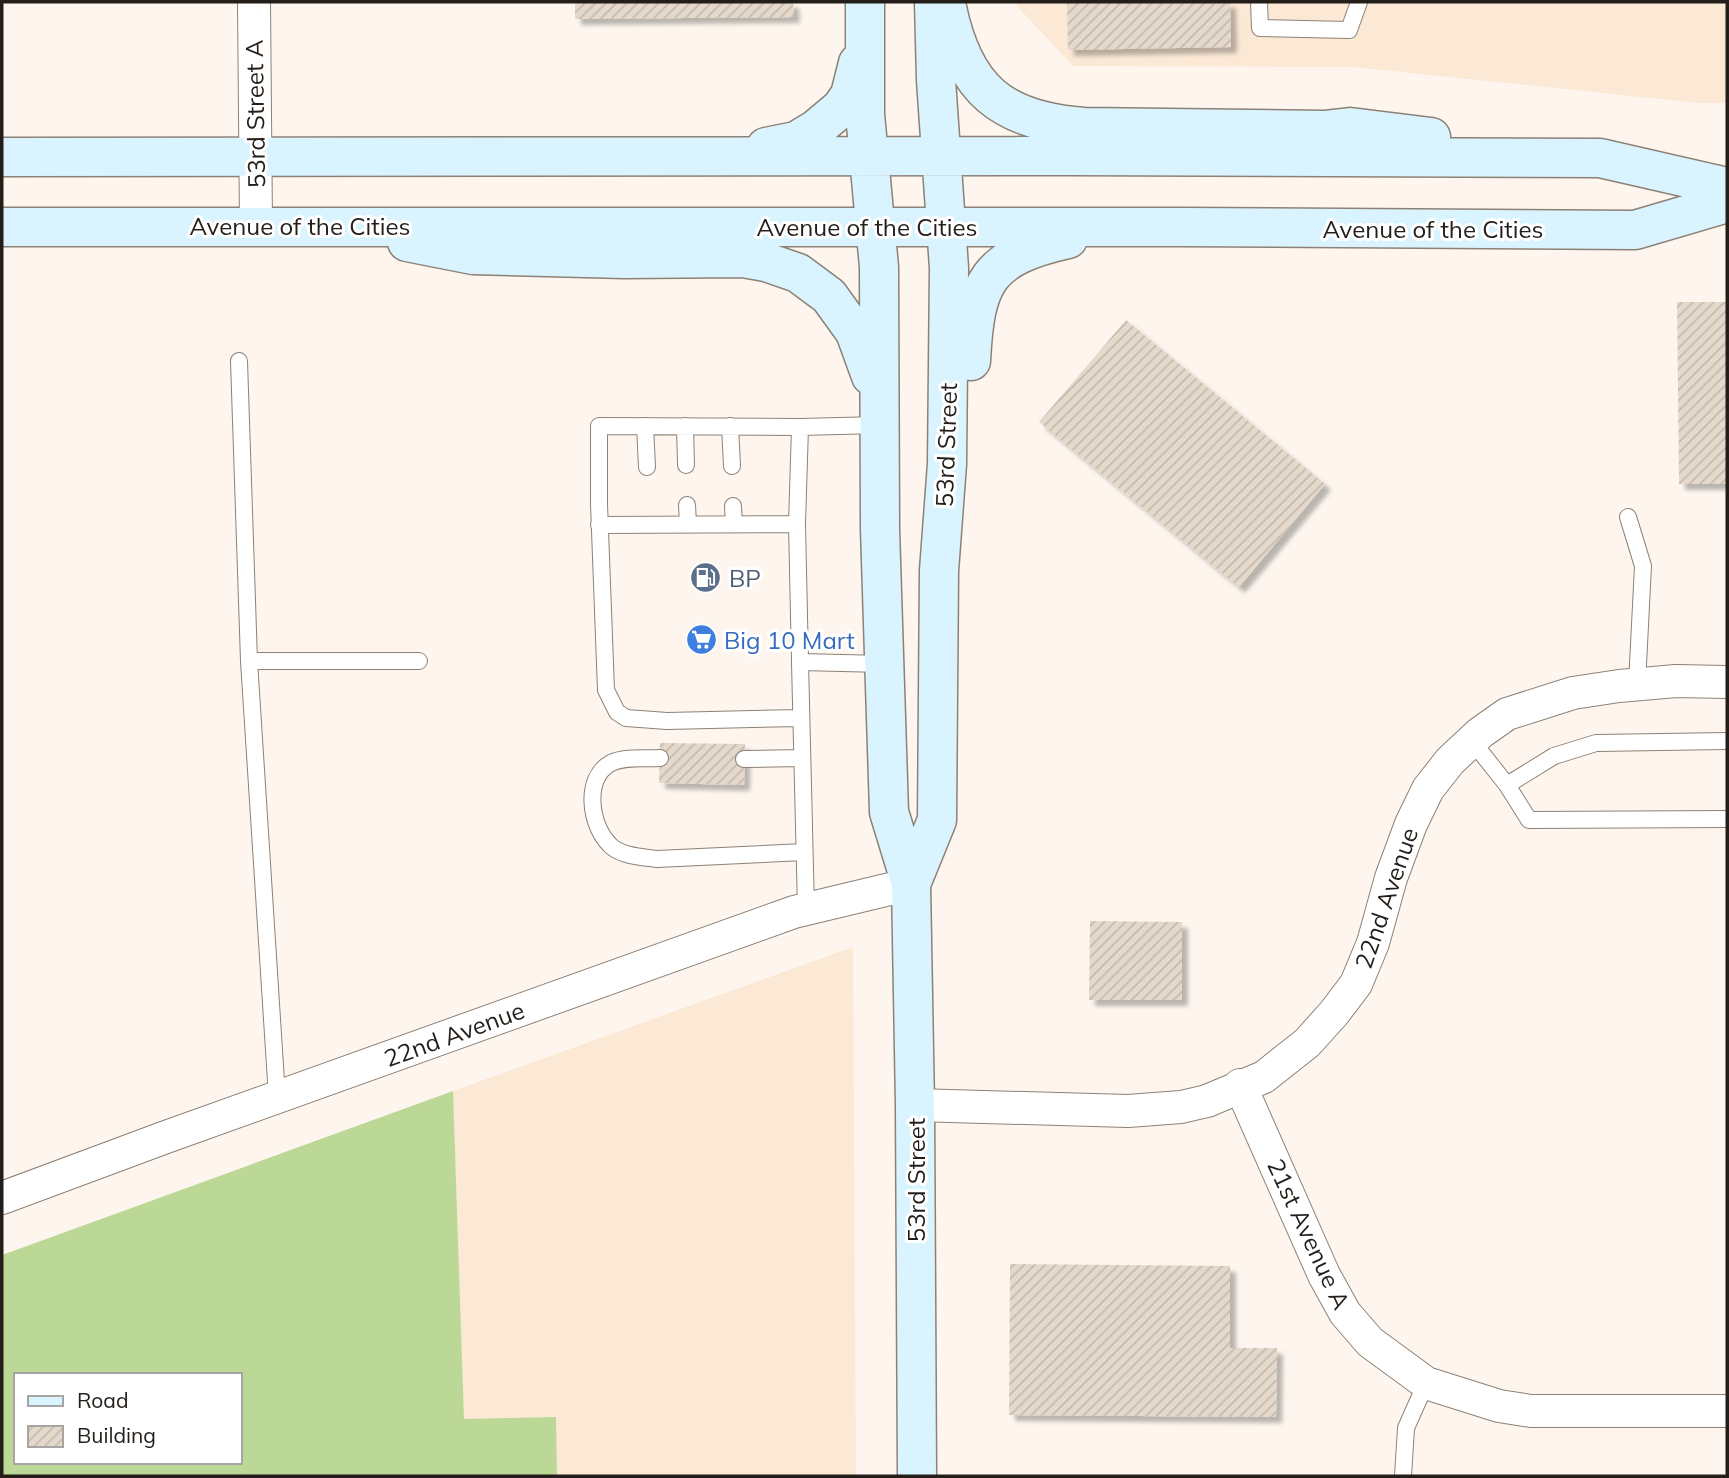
<svg xmlns="http://www.w3.org/2000/svg" width="1729" height="1478" viewBox="0 0 1729 1478" font-family="Mulish,sans-serif">
<defs>
<pattern id="building-hatch" width="6" height="6" patternUnits="userSpaceOnUse" patternTransform="scale(1.75)"><rect width="6" height="6" fill="#e5d9cb"/><path d="M-1 1l2-2M0 6l6-6M5 7l2-2" fill="none" stroke="#c4baae"/></pattern>
<filter id="shadow"><feDropShadow dx="6" dy="6" stdDeviation="2" flood-color="#0004"/></filter>
</defs>
<rect width="100%" height="100%" fill="#fef6ee"/>
<path fill="#fbe8d5" d="M1013 2H1727V103H1698L1353 67 1073 66Z
M853 947 856 1476H557L555 1417 464 1420 453 1091Z"/>
<path fill="#bcd896" fill-rule="evenodd" d="M453 1091 464 1419 556 1417 557 1476H2V1255ZM16 1375H240V1462H16Z"/>
<path fill="url(#building-hatch)" filter="url(#shadow)" d="M575 2H793L794 17 575 19Z
M1067 2H1230L1231 47 1068 50Z
M1677 302H1727V484H1679Z
M1126 320 1325 484 1239 587 1039 422Z
M660 743 745 744 744 785 659 783Z
M1090 921 1182 922V1000H1089Z
M1010 1264 1230 1266V1348H1277L1276 1417 1009 1415Z"/>
<g fill="none" stroke-linecap="round" stroke-linejoin="round">
<defs>
<path id="lane" d="M1259 2 1260 28 1349 30 1359 2
M239 361 249 661 277 1097
M879 425 800 427 797 524 800 662 884 664
M645 426 647 467
M685 426 686 465
M730 426 732 466
M687 505 688 524
M733 506 734 524
M1628 517 1643 566 1637 684
M599 525 797 524
M249 661H419
M800 662 806 909
M800 718 667 721 626 718 617 712 606 690 599 504V426L800 427
M1472 741 1507 785 1529 820 1727 819
M660 758C645 759 625 756 611 763 583 778 590 826 610 845 620 856 643 857 657 859L804 852
M744 759 801 758
M1507 785 1554 756 1596 743 1727 741
M1403 1476 1406 1428 1426 1383"/>
<path id="street" d="M254 2 256 225
M1240 1085 1324 1275 1345 1313 1370 1342 1426 1383 1499 1406 1531 1411H1727
M915 1105 1128 1111 1181 1107 1207 1101 1264 1077 1307 1043 1334 1013 1356 984 1373 943 1391 878 1411 824 1428 789 1450 761 1480 733 1507 714 1573 693 1619 686 1676 681 1727 682
M2 1198 166 1137 794 912 911 884"/>
<path id="secondary" d="M865 2V114L879 267 880 529 889 812 911 884 915 1105 917 1476
M947 8C964 89 1001 121 1084 127L1324 130 1350 127 1431 137
M766 147 796 141 816 129 841 108 850 95 858 63
M2 157 1071 156 1600 158 1727 187
M2 227H1181L1635 230 1727 203
M407 242 473 255 624 259 743 258 766 262 798 273 829 296 855 332 871 376
M971 361C975 281 987 257 1068 239
M911 884 937 820 939 571 947 464 949 268 936 80 934 2"/>
</defs>
<use href="#lane" stroke="#8d8175" stroke-width="18"/>
<use href="#street" stroke="#8d8175" stroke-width="34"/>
<use href="#secondary" stroke="#8d8175" stroke-width="41"/>
<use href="#lane" stroke="#fff" stroke-width="16"/>
<use href="#street" stroke="#fff" stroke-width="32"/>
<use href="#secondary" stroke="#d9f4fe" stroke-width="38"/>
</g>
<defs>
<symbol id="fuel-disc" viewBox="-11 -11 22 22"><circle r="9.5" fill="#5c6f8a" stroke="#fff"/><path d="M-5.5-6h7V0h2V4h1.3V-2.5L3-4.5l.8-.8L6-3V5H2.5V1h-1V6h-7ZM-4.2-4.7v3.2H.2V-4.7Z" fill="#fff"/></symbol>
<symbol id="supermarket-disc" viewBox="-11 -11 22 22"><circle r="9.5" fill="#3f7fe0" stroke="#fff"/><path d="M-6-5.5h2.5l.6 2H6L4.5 2H-2.5L-4.4-4H-6ZM-1.5 3.2a1.3 1.3 0 1 0 .1 0ZM3 3.2a1.3 1.3 0 1 0 .1 0Z" fill="#fff"/></symbol>
</defs>
<g fill-rule="evenodd">
<use href="#fuel-disc" x="688" y="560" width="35" height="35"/>
<use href="#supermarket-disc" x="684" y="622" width="35" height="35"/>
</g>
<g text-anchor="middle" dominant-baseline="central" stroke-width="6" stroke-linejoin="round" paint-order="stroke">
<g font-size="24" fill="#231e19" stroke="#fff">
<text transform="translate(255 114) rotate(-91)">53rd Street A</text>
<text x="300" y="226">Avenue of the Cities</text>
<text x="867" y="227">Avenue of the Cities</text>
<text x="1433" y="229">Avenue of the Cities</text>
<text transform="translate(946 445) rotate(-88)">53rd Street</text>
<text transform="translate(1386 898) rotate(-71)">22nd Avenue</text>
<text transform="translate(454 1034) rotate(-20)">22nd Avenue</text>
<text transform="translate(916 1180) rotate(-90)">53rd Street</text>
<text transform="translate(1309 1234) rotate(65)">21st Avenue A</text>
</g>
<g font-size="24" fill="#4e5e75" stroke="#fff" text-anchor="start">
<text x="729" y="578">BP</text>
</g>
<g font-size="24" fill="#366cbe" stroke="#fff" text-anchor="start">
<text x="724" y="640">Big 10 Mart</text>
</g>
</g>
<rect width="1729" height="1478" fill="none" stroke="#231e19" stroke-width="7"/>
<rect x="14" y="1373" width="228" height="91" fill="#ffffff" stroke="#a7a5a3" stroke-width="2"/>
<rect x="28" y="1396" width="35" height="10" fill="#d9f4fe" stroke="#a7a5a3" stroke-width="2"/>
<text x="77" y="1408" font-size="21" fill="#231e19">Road</text>
<rect x="28" y="1426" width="35" height="21" fill="url(#building-hatch)" stroke="#a7a5a3" stroke-width="2"/>
<text x="77" y="1443" font-size="21" fill="#231e19">Building</text>
</svg>
